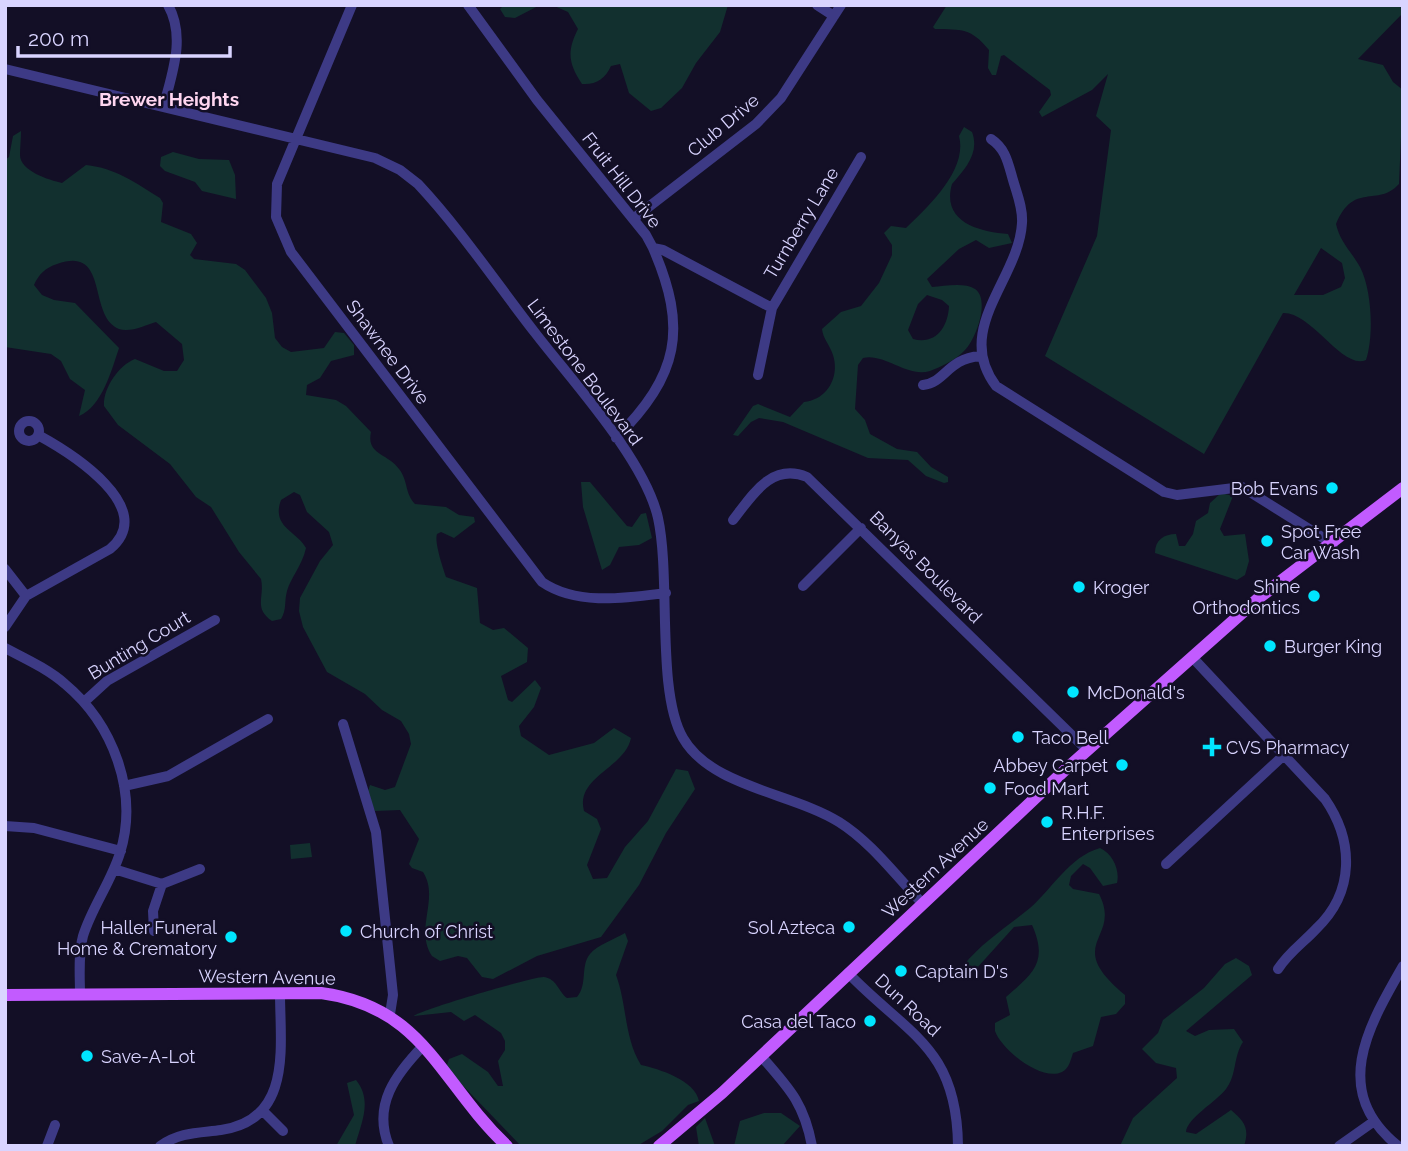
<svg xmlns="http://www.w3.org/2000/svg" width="1408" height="1151" viewBox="0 0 1408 1151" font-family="Raleway,sans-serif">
<rect width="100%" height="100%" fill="#130f26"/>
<path fill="#12302f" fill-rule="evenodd" d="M504 5H540L515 18 505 17 500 9Z
M552 5H728L720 32 696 63 682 88 661 108 651 111 629 93 620 64 611 66C605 79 596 85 582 84 568 63 567 51 578 29L568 12Z
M947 5H1403V13L1358 59 1383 65 1393 82 1403 90 1399 184C1377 208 1354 181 1336 224 1340 242 1351 251 1360 267 1372 290 1374 336 1366 360 1342 370 1312 312 1283 313L1204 454 1045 356 1097 236 1111 130 1096 116 1108 74 1092 90 1042 117 1039 112 1051 95 1050 90 1004 55 1001 56 996 75H992L988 68 989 50C970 27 962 30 935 29L933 27ZM1321 248 1342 263 1345 278 1341 287 1323 295H1294Z
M964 127 972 132C980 153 965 169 952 184 941 222 979 232 1008 234L1012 243 989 248 976 240 959 249 927 279 932 287C945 286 964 282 975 289 991 300 975 342 963 352 955 360 941 367 930 371 907 378 885 353 863 358L858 365 855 409 865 420 870 434 897 449 917 452 931 467 948 477V482L944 483 926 476 908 460 868 458 783 422 759 418 751 422 738 436 733 435 753 406 758 404 790 417 804 402C827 400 840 377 833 355 830 345 823 339 822 329L841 312 861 306 879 283 892 255V245L884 233 891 226 906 228C928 207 968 170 959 136ZM927 295 942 300 949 306C948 327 936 345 913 339L908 330 918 304Z
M21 131C21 139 20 147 20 155 20 171 49 180 62 183L86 165C115 168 136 183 160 198L163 203 161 222 191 234 197 243 190 255 194 259 236 264 245 270 266 298 272 313 275 338 282 347 291 352 324 348 335 332 344 333 354 345V355L331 361 320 378 307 385 306 395 336 400 346 406 371 432C366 455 388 453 399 469 408 480 405 494 415 504L446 507 459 515 474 517 475 522 454 538 441 532 437 534C434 542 443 568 446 577L477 588 480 623 493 630 504 628 528 648 527 662 501 676 508 700 512 702 535 680 541 688 534 707 519 726 521 736 549 755 594 743 614 728 631 738C625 768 575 777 584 811L597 819 601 829 587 865 593 879 607 878 625 847 648 821 676 769 688 771 695 789 666 833 639 885 601 937 537 956 493 979 482 977 467 958 458 956 440 961 432 956C414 929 440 898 423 872L412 868 409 864 419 839 400 810 375 811 367 794 370 785 385 790 395 787 411 744 409 734 401 721 382 710 365 694 327 672 303 627 299 611 300 598 320 561 333 545 329 532 307 512 300 495 294 492 281 500C271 527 297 531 306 548 302 566 291 577 287 591 284 602 287 609 281 619L272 621C253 608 265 597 261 579L239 552 211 507 196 497 170 464 118 425 104 406C103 388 119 365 135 359L164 371H177L184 360 182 344 156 322C146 325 130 333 119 329 87 316 110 245 57 264 45 268 39 274 34 285L42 295 54 300 75 303 119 348C112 369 102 407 79 416L85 390 70 379 61 361 51 354 5 347V160L9 157 13 136Z
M173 152 199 159 229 160 235 175 236 199 202 191 195 182 165 171 160 166 161 157Z
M581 482H590L627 526 632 527 641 514 646 513 652 538 639 545 619 547 610 565 602 570 583 507Z
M1221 493 1233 496 1220 529 1224 536 1245 534 1249 561 1245 575 1237 580 1155 553C1155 540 1164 534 1176 534L1179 546H1185L1193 534 1196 521 1208 513 1210 503Z
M310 843 312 857 291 859 290 845Z
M1100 848C1113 854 1120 870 1117 883L1103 886 1090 868 1083 864 1071 876 1069 885 1073 889 1099 894C1123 940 1061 942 1125 995V1004L1116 1014 1101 1017 1093 1046 1073 1053C1071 1059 1069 1069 1062 1072 1041 1082 1001 1049 995 1031V1023L1010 1015 1006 997C1032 974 1049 963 1032 925L1014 927 976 969H964L963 966C982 942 1007 927 1030 908 1053 888 1069 857 1100 848Z
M625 933 628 941 616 975C627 1004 624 1038 641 1065 659 1069 695 1080 699 1101L688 1105 662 1131 637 1146H521L446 1068 449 1059 462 1054 488 1072 498 1086H503L498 1061 505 1050V1041L501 1033 475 1015 464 1021 451 1012 414 1016C420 1010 536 976 544 977 557 979 558 991 567 998L577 997C588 984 580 966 590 954 597 945 615 939 625 933Z
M1236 958 1249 966 1252 975 1186 1031 1195 1036 1209 1030 1234 1029 1243 1042C1233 1057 1237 1075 1226 1089 1216 1102 1187 1118 1186 1132L1196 1134 1231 1110C1244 1121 1250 1128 1244 1146H1120L1133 1118 1177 1078 1176 1068 1156 1063 1142 1049 1158 1033 1163 1020 1204 988 1225 964Z
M356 1080C373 1101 361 1123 355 1146H336L354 1115 347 1083Z
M781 1113 800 1126 782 1146H734L740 1121 764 1113Z
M705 1118 715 1146H699L696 1127Z"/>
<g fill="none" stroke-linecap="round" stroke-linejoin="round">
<path stroke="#3d3a85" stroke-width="10" d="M352 5 277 184 276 217 291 252 542 582C577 606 626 598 666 593
M468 5 537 100 646 235 653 248 663 250 772 308 758 375
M817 5 834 16
M5 69 375 158 400 170 418 184C461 230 497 284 536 334 573 382 645 460 658 518 671 577 656 692 683 738 711 787 793 793 839 822 871 842 896 876 922 903
M164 105C172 73 186 37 168 5
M991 139C1006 149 1008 163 1013 180 1017 194 1023 208 1022 223 1019 279 953 329 996 386L1164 492 1177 495 1242 487 1333 544
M633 219 756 124 781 98 841 5
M772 308 861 157
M923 385C946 382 947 359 980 356
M19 431a10 10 0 1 1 20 0a10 10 0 1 1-20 0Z
M616 438C679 375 688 329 653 248
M733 520C752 496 771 462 807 477L1087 750
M5 569 26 596
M803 586 861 528
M5 627 26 596 110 549C159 508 71 453 38 435
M5 648C26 659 48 669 65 684 113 724 139 792 120 853 111 882 92 907 83 936 78 955 80 976 80 995
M1192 657 1325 799C1354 841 1355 892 1316 929 1303 943 1289 952 1278 969
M84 702 107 681 215 620
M343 724 376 832 393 995 390 1014
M124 786 168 776 268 719
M5 826 34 828 121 851
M1166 864 1284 755
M114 869 162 884 200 869
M154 931 153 911 162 884
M848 973C908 1035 957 1047 958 1146
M761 1056C789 1088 804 1103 812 1146
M263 1111 283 1131
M47 1146 55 1125
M160 1146C180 1132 198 1133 221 1130 293 1120 280 1046 280 993
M389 1146C372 1105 396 1074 423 1046
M1339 1146 1373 1122
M1398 1146C1330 1091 1368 1027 1403 966"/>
<path stroke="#c25bff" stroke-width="12" d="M5 995 321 993C425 1007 439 1082 507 1146
M659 1146 722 1093 1065 770 1260 597 1403 488"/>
</g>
<g fill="#00e5ff" stroke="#130f26" stroke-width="2.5">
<circle cx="1332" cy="488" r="7"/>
<circle cx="1267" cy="541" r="7"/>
<circle cx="1079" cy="587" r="7"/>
<circle cx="1314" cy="596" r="7"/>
<circle cx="1270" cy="646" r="7"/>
<circle cx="1073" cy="692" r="7"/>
<circle cx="1018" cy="737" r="7"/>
<path d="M1208.5 736.5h7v7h7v7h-7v7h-7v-7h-7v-7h7z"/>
<circle cx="1122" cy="765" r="7"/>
<circle cx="990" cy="788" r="7"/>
<circle cx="1047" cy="822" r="7"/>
<circle cx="849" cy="927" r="7"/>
<circle cx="346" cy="931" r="7"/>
<circle cx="231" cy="937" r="7"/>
<circle cx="901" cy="971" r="7"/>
<circle cx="870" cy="1021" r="7"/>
<circle cx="87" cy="1056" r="7"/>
</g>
<g text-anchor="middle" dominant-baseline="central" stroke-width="5" stroke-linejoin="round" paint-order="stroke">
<g font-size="18" fill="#d9d4ff" stroke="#130f26">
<text transform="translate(723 125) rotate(-40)">Club Drive</text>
<text transform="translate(622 180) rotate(52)">Fruit Hill Drive</text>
<text transform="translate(801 223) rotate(-59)">Turnberry Lane</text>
<text transform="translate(388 352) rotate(53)">Shawnee Drive</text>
<text transform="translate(585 372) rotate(53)">Limestone Boulevard</text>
<text transform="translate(926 567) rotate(45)">Banyas Boulevard</text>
<text transform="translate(139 645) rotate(-31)">Bunting Court</text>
<text transform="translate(935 868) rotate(-43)">Western Avenue</text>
<text transform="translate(267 977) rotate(1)">Western Avenue</text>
<text transform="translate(908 1005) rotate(43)">Dun Road</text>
</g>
<g font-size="18" fill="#d9d4ff" stroke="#130f26" text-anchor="start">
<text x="1318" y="488" text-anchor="end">Bob Evans</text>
<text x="1281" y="531">Spot Free<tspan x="1281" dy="21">Car Wash</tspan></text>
<text x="1300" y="586" text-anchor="end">Shine<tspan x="1300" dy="21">Orthodontics</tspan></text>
<text x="1093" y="587">Kroger</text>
<text x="1284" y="646">Burger King</text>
<text x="1087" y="692">McDonald's</text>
<text x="1032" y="737">Taco Bell</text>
<text x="1226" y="747">CVS Pharmacy</text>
<text x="1108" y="765" text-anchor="end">Abbey Carpet</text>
<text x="1004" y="788">Food Mart</text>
<text x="1061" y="812">R.H.F.<tspan x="1061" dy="21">Enterprises</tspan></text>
<text x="217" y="927" text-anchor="end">Haller Funeral<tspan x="217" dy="21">Home &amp; Crematory</tspan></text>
<text x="835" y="927" text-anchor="end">Sol Azteca</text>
<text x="360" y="931">Church of Christ</text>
<text x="915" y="971">Captain D's</text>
<text x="856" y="1021" text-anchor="end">Casa del Taco</text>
<text x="101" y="1056">Save-A-Lot</text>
</g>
<g font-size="19" font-weight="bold" fill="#ffd6f0" stroke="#130f26">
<text x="169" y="99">Brewer Heights</text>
</g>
</g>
<rect width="1408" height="1151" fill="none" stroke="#d9d4ff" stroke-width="14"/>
<path d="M18 46v10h212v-10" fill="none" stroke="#d9d4ff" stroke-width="3.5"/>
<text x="28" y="46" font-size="21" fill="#d9d4ff" stroke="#130f26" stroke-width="5" paint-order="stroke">200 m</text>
</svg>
